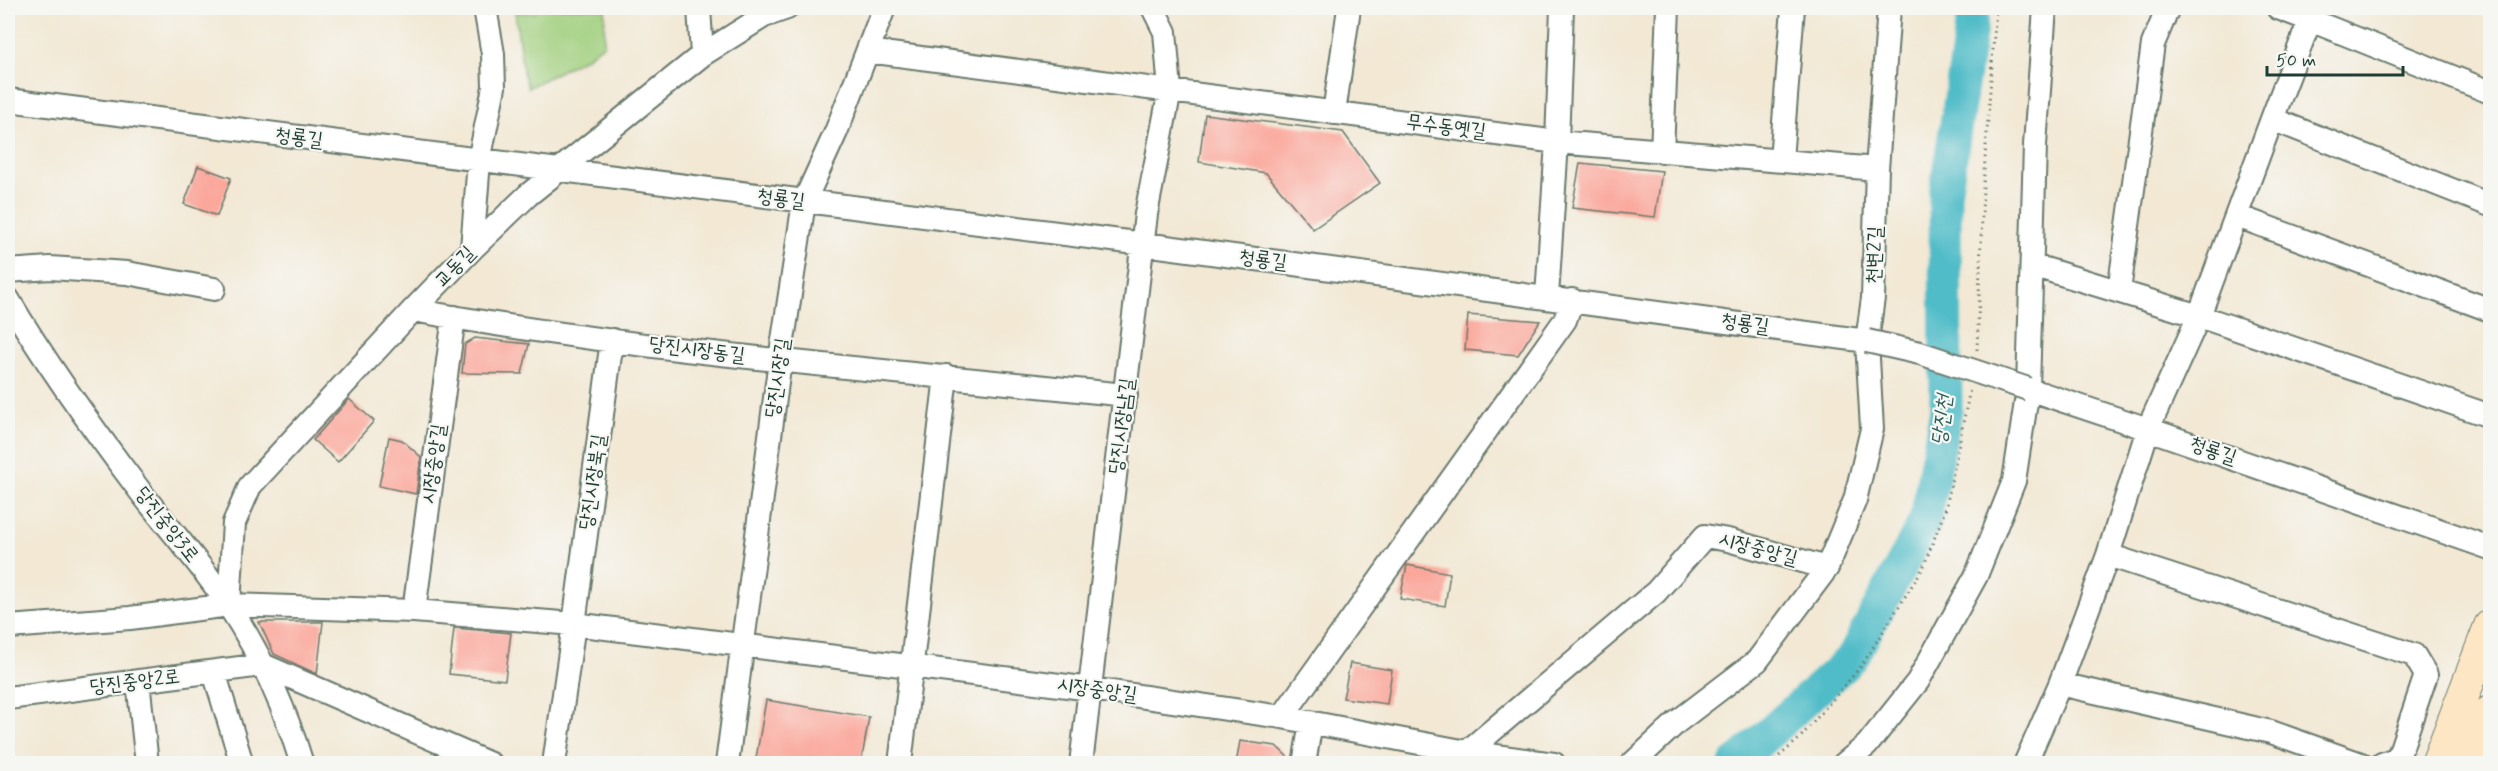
<svg xmlns="http://www.w3.org/2000/svg" width="2498" height="771" viewBox="0 0 2498 771" font-family="Mynerve,'Poor Story',sans-serif">
<rect width="100%" height="100%" fill="#f6f6f2"/>
<filter id="ink" filterUnits="userSpaceOnUse"><feTurbulence type="fractalNoise" baseFrequency=".0167" numOctaves="2"/><feDisplacementMap in="SourceGraphic" scale="12" xChannelSelector="R" yChannelSelector="G"/><feConvolveMatrix kernelMatrix="1 2 1 2 8 2 1 2 1" color-interpolation-filters="sRGB"/></filter>
<filter id="wash" filterUnits="userSpaceOnUse"><feTurbulence type="fractalNoise" baseFrequency=".008" numOctaves="4" result="noise"/><feDisplacementMap in="SourceGraphic" scale="24" xChannelSelector="R" yChannelSelector="G"/><feGaussianBlur stdDeviation="1.35" result="paint"/><feColorMatrix in="noise" values="0 0 0 0 0 0 0 0 0 0 0 0 0 0 0 0 0 1.4 0 .05"/><feComposite in="paint" operator="in"/></filter>
<g filter="url(#wash)">
<rect width="100%" height="100%" fill="#f2e8d4"/>
<path fill="#a0cf7e" stroke="#608659" stroke-width="1.5" d="M536 8H605L604 44 587 57 528 88 523 72 515 12 535 13Z"/>
<g fill="none" stroke-linecap="round" stroke-linejoin="round">
<path stroke="#4fbcc8" stroke-width="33" d="M1735 764 1852 658 1925 521 1946 410 1945 195 1974 8"/>
</g>
<g id="blocks">
<path fill="#fba396" d="M1205 114 1343 132 1380 183 1313 229 1266 173 1199 162Z
M1580 163 1662 171 1655 217 1572 208Z
M198 166 231 178 217 216 184 204Z
M1468 315 1540 321 1518 355 1465 350Z
M475 338 529 344 522 374 462 373 465 344Z
M349 399 374 421 338 462 313 440Z
M389 437 402 440 421 457 416 494 379 486Z
M1407 565 1450 573 1445 606 1400 599Z
M259 622H323L317 674 274 654Z
M454 628 511 633 505 680 449 674Z
M1350 663 1392 670 1387 704 1343 698Z
M766 700 869 717 861 764H755Z
M1240 741 1276 746 1291 760V764H1236Z"/>
</g>
</g>
<g filter="url(#ink)">
<use href="#blocks" fill-opacity="0" stroke="#69796c" stroke-width="1.5"/>
<g fill="none" stroke-linecap="round" stroke-linejoin="round">
<defs>
<path id="minor" d="M699 8 702 55
M2278 8 2310 20 2272 119 2490 205
M2315 8 2310 20 2490 92
M868 51 1557 142 1877 169
M8 100 1144 244 1867 341
M1334 113 1349 8
M2272 119 2199 316 2490 416
M1662 152 1668 8
M1781 160 1793 8
M2237 216 2490 310
M472 249 479 161 494 87 493 54 485 8
M8 271 50 268 127 273 214 289
M2119 291 2153 44 2168 8
M1547 297 1557 142 1562 8
M8 299C47 365 93 429 140 491 169 529 203 566 229 606 261 655 285 708 302 764
M413 310C648 353 888 370 1126 395
M612 340 574 624 1091 689 1282 717
M2028 389 2148 429 2490 548
M2108 555 2414 655 2426 675 2398 758 2382 764
M229 605 234 523 250 486 413 310 472 249 528 195 702 55 764 16 787 8
M414 611 454 317
M8 627 130 618 229 605 414 611 574 624 554 764
M263 665 490 764
M214 672 242 764
M138 681 147 764
M2060 684 2271 732 2361 764
M8 698 263 665
M1467 752 1282 717 1565 320 1572 300
M727 764 780 360 804 202 836 132 884 8
M900 764 946 376
M1081 764 1146 214 1170 90 1165 32 1153 8
M1304 764 1311 722
M1554 764 1467 752 1656 592 1705 536 1728 540 1827 568
M1632 764 1677 722 1757 661 1827 568 1855 500 1872 429 1867 341 1873 298 1877 169 1889 8
M1844 764 1867 745 1918 681 1976 576 2014 481 2028 389 2035 145 2045 8
M2025 764 2060 684 2108 555 2148 429 2199 316 2045 269"/>
<path id="secondary" d="M2437 764 2490 626
M2471 764 2490 712"/>
</defs>
<use href="#minor" stroke="#69796c" stroke-width="26"/>
<use href="#secondary" stroke="#69796c" stroke-width="34"/>
<path stroke="#69796c" stroke-width="3" stroke-dasharray="1.5 4.5" stroke-linecap="butt" d="M1977 350 1983 187 1996 8
M1770 764 1799 739 1862 665 1923 568 1946 508 1970 389"/>
<use href="#minor" stroke="#fff" stroke-width="22"/>
<use href="#secondary" stroke="#fce6c4" stroke-width="32"/>
<defs>
<path id="minor-bridge" d="M1867 341 1920 353 2028 389"/>
</defs>
<use href="#minor-bridge" stroke="#69796c" stroke-width="26" stroke-linecap="butt"/>
<use href="#minor-bridge" stroke="#fff" stroke-width="22"/>
</g>
</g>
<g text-anchor="middle" dominant-baseline="central" stroke-width="4.5" stroke-linejoin="round" paint-order="stroke">
<g font-size="20" fill="#1f3d34" stroke="#f6f6f2">
<text transform="translate(1446 127) rotate(7)">무수동옛길</text>
<text transform="translate(299 138) rotate(7)">청룡길</text>
<text transform="translate(781 199) rotate(7)">청룡길</text>
<text transform="translate(1875 255) rotate(-88)">천변2길</text>
<text transform="translate(1263 260) rotate(7)">청룡길</text>
<text transform="translate(455 267) rotate(-46)">교동길</text>
<text transform="translate(1745 324) rotate(8)">청룡길</text>
<text transform="translate(697 350) rotate(7)">당진시장동길</text>
<text transform="translate(778 378) rotate(-82)">당진시장길</text>
<text transform="translate(1122 426) rotate(-83)">당진시장남길</text>
<text transform="translate(2213 451) rotate(19)">청룡길</text>
<text transform="translate(434 464) rotate(-82)">시장중앙길</text>
<text transform="translate(593 482) rotate(-82)">당진시장북길</text>
<text transform="translate(167 525) rotate(52)">당진중앙3로</text>
<text transform="translate(1758 549) rotate(15)">시장중앙길</text>
<text transform="translate(135 682) rotate(-7)">당진중앙2로</text>
<text transform="translate(1097 690) rotate(8)">시장중앙길</text>
</g>
<g font-size="21" font-style="italic" fill="#2b5d59" stroke="#f6f6f2">
<text transform="translate(1942 420) rotate(-83)">당진천</text>
</g>
</g>
<rect width="2498" height="771" fill="none" stroke="#f6f6f2" stroke-width="30"/>
<path d="M2267 66v9h136v-9" fill="none" stroke="#1f3d34" stroke-width="3"/>
<text x="2276" y="66" font-size="18" fill="#1f3d34" stroke="#f6f6f2" stroke-width="4.5" paint-order="stroke">50 m</text>
</svg>
